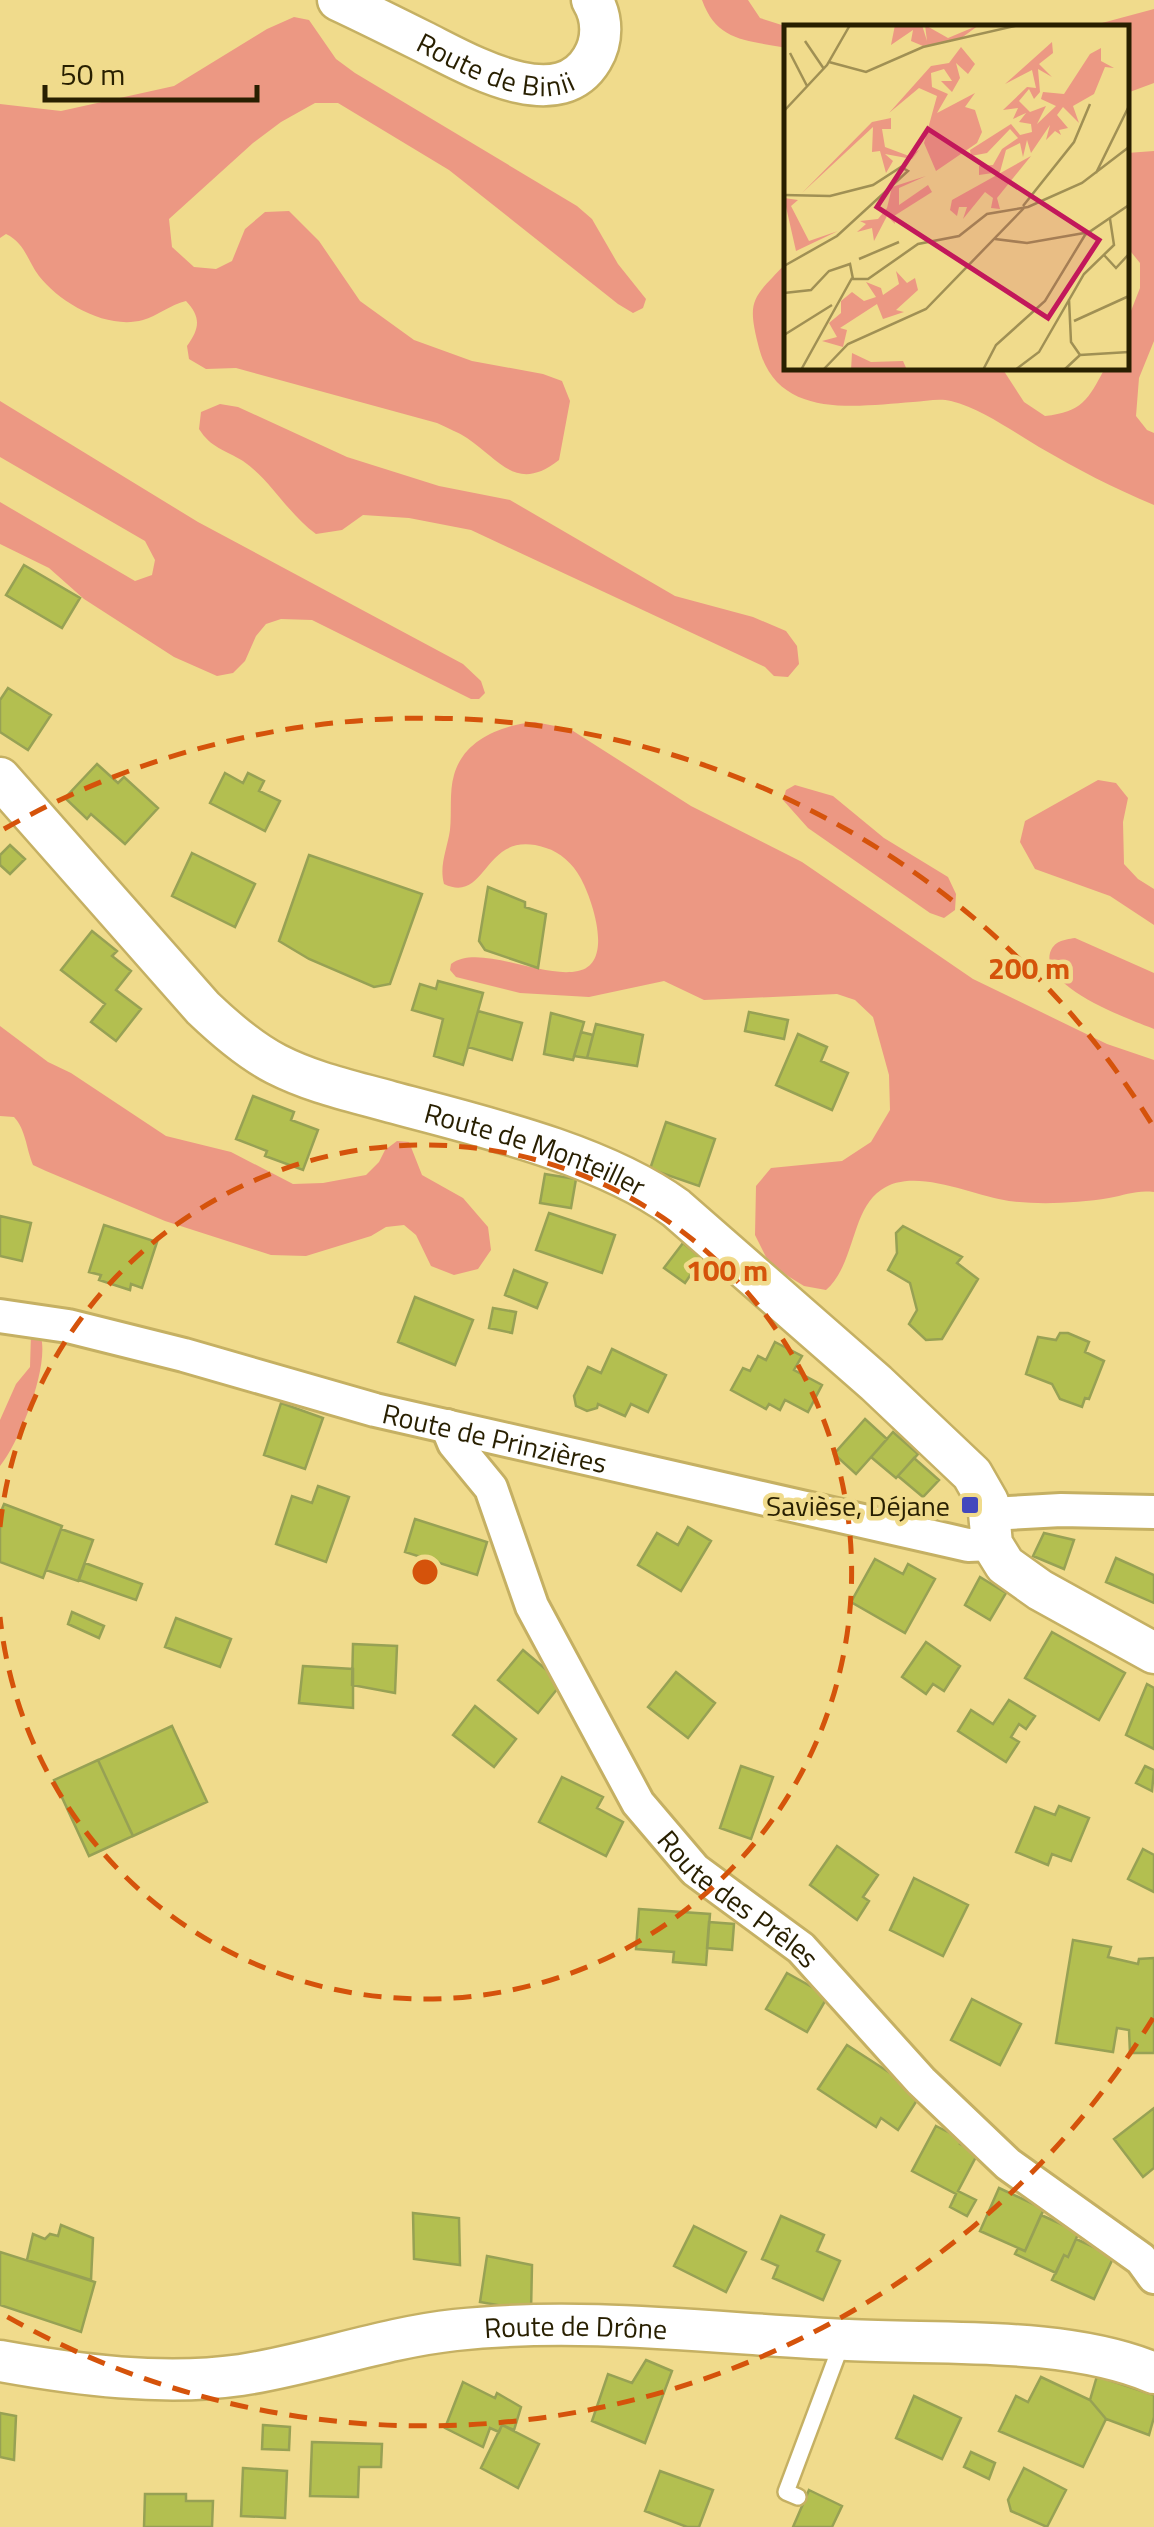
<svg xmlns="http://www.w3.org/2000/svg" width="1154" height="2527" viewBox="0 0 1154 2527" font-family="'Titillium Web',sans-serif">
<rect width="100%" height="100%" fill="#f0db8c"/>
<path fill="#ec9883" d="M702 0H748L760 18 788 27 786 48C747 40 717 42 702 0Z
M1154 9V83L1127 93 1126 28 1087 27Z
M294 17 309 20 336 59 355 73 577 206 592 219 618 264 646 299 643 308 633 313 618 304 449 170 338 103H315L281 122 253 143 169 219 172 247 194 267 216 269 232 261 245 229 265 212 289 211 319 241 360 301 414 340 472 361 543 374 562 381 570 401 559 460C517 493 501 461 467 438 458 432 447 428 437 423L236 368 206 369 189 359 187 346C200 328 201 317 186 301 170 305 157 316 143 320 107 330 60 303 39 276 27 260 25 243 6 234L0 238V104L61 111 174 86 267 29Z
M1154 151V341L1139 378 1136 416 1147 430 1154 433V505C1113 488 1077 469 1039 447 1012 431 982 409 951 401 940 398 925 401 913 402 856 406 778 420 759 348 746 298 753 299 786 263V368H1002L1024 402 1045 416C1082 412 1088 400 1105 368H1126L1127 321 1140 288V263L1127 247V153Z
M0 401 198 522 463 664 481 681 485 693 479 699H471L312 620 281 619 266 624 256 636 245 661 233 673 217 676 174 657 84 599 49 568 0 544V502L135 581 152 575 155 560 145 541 0 457Z
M220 404 238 407 347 457 439 486 510 500 675 596 753 617 786 631 797 646 799 664 788 677 774 676 765 667 471 530 409 518 363 515 342 530 316 534C288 514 271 480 243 461 225 450 211 448 199 429L201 412Z
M535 722 570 729 691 806 802 862 973 979 1107 1044 1154 1060V1192C1136 1190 1126 1195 1109 1198 1078 1203 1040 1205 1009 1201 973 1196 914 1166 881 1190 851 1210 855 1265 826 1290L804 1286 770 1265 755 1235 756 1186 771 1168 842 1161 871 1142 890 1110 889 1075 873 1017 855 1000 837 994 704 1000 664 981 589 997 520 993 456 977 450 970 451 964C479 943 542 979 578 971 615 964 592 898 580 877 573 864 560 852 546 848 482 827 489 905 444 884 439 865 447 850 450 830 452 812 449 792 454 775 464 739 502 725 535 722Z
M1098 780 1116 783 1128 798 1123 822 1124 864 1138 879 1154 889V925L1110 896 1035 869 1020 842 1025 821Z
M795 785 833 796 884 838 948 877 956 894 955 910 944 918 930 913 808 828 783 800 786 790Z
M1075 938 1154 973V1029C1129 1019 1041 988 1050 953 1054 941 1063 940 1075 938Z
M0 1026 48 1062 71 1073 166 1136 231 1152 293 1184 323 1183 366 1175 379 1162 385 1150 397 1141 409 1142 422 1175 463 1198 488 1227 491 1250 478 1269 454 1275 431 1266 416 1235 404 1225 386 1227 371 1236 306 1256 271 1255 165 1221 46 1171 33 1165C26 1148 26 1130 14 1117L0 1116Z
M31 1334 41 1337C49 1368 20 1441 0 1466V1420L16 1384 30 1367Z"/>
<path fill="#b3bf50" stroke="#97a154" stroke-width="2.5" d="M24 565 80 598 62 628 6 595Z
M8 688 51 715 28 750 0 732V700Z
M97 764 118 783 124 777 158 808 125 844 91 814 87 819 65 798Z
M225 773 243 783 248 773 264 781 259 791 280 801 265 831 210 803Z
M10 845 25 859 10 874 0 865V855Z
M192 853 255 884 235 927 172 896Z
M309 855 422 894 390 984 374 987 309 959 279 941Z
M488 887 525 902V907L546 914 538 968 485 950 479 941Z
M92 931 117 951 112 956 131 971 116 990 141 1009 116 1041 91 1022 105 1004 61 970Z
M438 981 483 993 463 1065 434 1056 443 1019 412 1010 420 984 436 989Z
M478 1011 522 1023 512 1060 468 1047Z
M749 1012 788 1020 784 1039 745 1031Z
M551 1013 584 1022 573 1060 544 1054Z
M596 1024 643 1035 637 1066 587 1058Z
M581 1032 593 1035 587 1058 574 1056Z
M798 1034 827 1047 821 1061 848 1073 832 1110 776 1085Z
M253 1096 294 1112 291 1120 318 1130 303 1170 265 1156 267 1151 236 1139Z
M666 1122 715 1139 699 1186 650 1169Z
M545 1174 576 1179 571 1208 540 1203Z
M549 1213 615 1235 602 1273 536 1250Z
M0 1216 31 1223 22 1261 0 1256Z
M104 1225 157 1242 142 1288 131 1284 130 1290 99 1280 101 1275 89 1272Z
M903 1226 962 1257 957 1263 978 1279 942 1339 926 1340 909 1324 917 1310 910 1283 888 1270 897 1253 896 1233Z
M683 1243 702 1258 685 1283 664 1268Z
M514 1270 547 1283 537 1308 505 1295Z
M415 1297 473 1320 455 1365 398 1342Z
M493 1308 516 1312 512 1333 489 1328Z
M1060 1333H1068L1089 1342 1085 1352 1104 1361 1089 1399 1085 1398 1082 1407 1060 1399 1052 1384 1026 1374 1038 1337 1056 1340Z
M775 1342 802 1356 794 1370 822 1385 808 1412 785 1400 780 1410 769 1404 766 1409 731 1390 743 1368 750 1371 758 1356 766 1360Z
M612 1349 666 1375 648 1412 631 1404 625 1416 598 1404 597 1408 587 1411 576 1406 574 1396 588 1367 601 1373Z
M281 1403 323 1418 305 1469 264 1455Z
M865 1419 887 1439 856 1474 834 1454Z
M893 1432 918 1454 896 1478 871 1457Z
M914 1458 939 1480 923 1497 898 1476Z
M318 1486 349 1497 326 1562 276 1544 292 1496 312 1503Z
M4 1504 62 1526 43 1578 0 1562V1514Z
M415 1519 487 1542 477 1575 405 1552Z
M688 1527 711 1541 681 1591 638 1565 657 1533 678 1545Z
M61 1529 93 1540 78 1581 46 1570Z
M1044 1533 1074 1540 1064 1569 1033 1556Z
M1116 1558 1154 1575V1603L1106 1582Z
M875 1559 903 1574 908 1564 935 1579 905 1633 851 1602Z
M85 1563 142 1584 136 1600 79 1580Z
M980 1577 1006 1593 990 1620 965 1605Z
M72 1612 104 1626 99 1638 68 1624Z
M176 1618 231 1639 220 1667 165 1647Z
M1052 1632 1125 1673 1099 1720 1025 1678Z
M926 1642 960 1666 944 1691 933 1684 926 1694 902 1677Z
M353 1644 397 1646 395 1693 352 1685Z
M523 1650 562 1683 538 1713 498 1680Z
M303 1666 353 1669V1708L299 1703Z
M676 1672 715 1703 688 1738 648 1707Z
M1147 1684 1154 1688V1749L1126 1735Z
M1009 1700 1035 1716 1026 1729 1019 1724 1011 1737 1019 1742 1006 1762 958 1731 971 1710 993 1724Z
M475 1706 516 1739 494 1767 453 1735Z
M172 1726 207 1802 133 1836 98 1760Z
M98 1760 133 1836 89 1856 54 1780Z
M741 1766 773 1777 751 1839 720 1828Z
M1145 1766 1154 1770 1152 1791 1136 1783Z
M562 1777 603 1797 597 1808 623 1822 606 1856 539 1822Z
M1059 1806 1089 1818 1071 1861 1052 1854 1048 1865 1016 1852 1035 1807 1055 1815Z
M837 1846 878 1875 863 1897 869 1901 857 1920 810 1885Z
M1143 1849 1154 1855V1892L1128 1879Z
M914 1878 968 1905 943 1956 890 1930Z
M639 1909 710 1914 706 1965 673 1962 674 1952 636 1949Z
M709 1922 734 1924 732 1950 707 1948Z
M1073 1940 1111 1947 1108 1957 1138 1964 1139 1959 1154 1958V2053H1130L1129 2030 1117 2028 1113 2052 1056 2043Z
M787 1973 828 1996 807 2032 766 2009Z
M972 1999 1021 2024 1000 2065 951 2040Z
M847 2045 904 2082 902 2085 919 2097 898 2130 881 2118 876 2127 818 2089Z
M1154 2108V2168L1143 2177 1114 2139Z
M936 2126 962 2139 960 2144 978 2153 958 2191 976 2200 967 2216 950 2207 956 2194 912 2171Z
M999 2188 1044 2209 1025 2251 980 2231Z
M413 2213 459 2218 460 2265 414 2259Z
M1041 2215 1079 2232 1068 2257 1064 2255 1056 2273 1015 2254 1018 2248 1025 2251Z
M781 2216 824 2235 817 2251 840 2261 823 2300 773 2278 778 2266 762 2259Z
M61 2225 93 2238 91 2280 27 2260 33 2234 45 2239 50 2234 58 2236Z
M694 2226 746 2252 726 2292 674 2266Z
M1076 2239 1114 2256 1094 2299 1052 2280 1064 2255 1068 2257Z
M0 2252 95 2282 81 2332 0 2305Z
M487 2256 532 2265 531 2311 480 2302Z
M646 2360 672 2371 645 2443 592 2421 608 2374 632 2383Z
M1097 2376 1154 2395V2417L1149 2435 1106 2419 1090 2400Z
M1041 2377 1090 2400 1106 2419 1083 2467 999 2431 1016 2396 1028 2402Z
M463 2382 495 2398 497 2393 521 2407 514 2430 502 2425 499 2432 490 2428 483 2447 445 2428Z
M914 2396 961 2418 942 2459 896 2438Z
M0 2413 16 2416 14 2460 0 2457Z
M263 2425 290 2427 289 2450 262 2449Z
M502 2425 539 2444 518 2488 481 2468Z
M312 2442 382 2444 381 2467H359L358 2497 310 2496Z
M971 2452 995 2463 989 2479 964 2467Z
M243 2468 287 2471 285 2518 241 2516Z
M1024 2468 1066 2490 1047 2527 1011 2511 1008 2500Z
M660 2471 713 2490 699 2527H687L645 2511Z
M809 2490 842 2506 832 2527H793Z
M145 2494H186V2501H213L212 2527H144Z"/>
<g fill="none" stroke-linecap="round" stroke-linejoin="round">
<defs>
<path id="service" d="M798 2497 786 2492 843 2340"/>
<g id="minor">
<path id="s1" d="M0 1316 68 1326 184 1355 375 1410 968 1545 992 1544"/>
<path id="s2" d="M447 1426 454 1443 491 1488 532 1606 638 1803 695 1870 801 1948 921 2081 1008 2164 1141 2259 1154 2277"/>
<path d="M990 1514 1061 1510 1154 1512"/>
</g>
<g id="tertiary">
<path id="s3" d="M338 0C366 13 394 27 422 41 465 62 557 118 592 59 603 41 603 18 592 0"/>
<path id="s4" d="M0 778 203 1008C225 1029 249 1050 276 1064 313 1083 352 1091 391 1102 481 1126 602 1154 676 1208L876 1383 972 1474 988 1502 992 1544 1005 1565 1040 1590 1154 1653"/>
<path id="s5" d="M0 2361C77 2375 163 2386 241 2375 313 2364 382 2338 455 2330 585 2316 718 2334 848 2340 943 2345 1066 2336 1154 2373"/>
</g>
</defs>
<use href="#service" stroke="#c5b063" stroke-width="20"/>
<use href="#minor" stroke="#c5b063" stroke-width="38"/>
<use href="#tertiary" stroke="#c5b063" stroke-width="45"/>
<use href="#service" stroke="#fff" stroke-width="15"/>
<use href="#minor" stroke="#fff" stroke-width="32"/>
<use href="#tertiary" stroke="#fff" stroke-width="40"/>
</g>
<g fill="none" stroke="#d5530b" stroke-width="5" stroke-dasharray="18 12">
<path d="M0 1527A427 427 0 1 1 0 1617"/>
<path d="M1153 2018A854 854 0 0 1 4 2315M4 829A854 854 0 0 1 1153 1126"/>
</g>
<rect fill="#4248bd" stroke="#f0db8c" stroke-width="4" x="960" y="1495" width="20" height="20" rx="5"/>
<g text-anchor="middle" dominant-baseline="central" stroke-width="9" stroke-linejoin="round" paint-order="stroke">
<g font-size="28" fill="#281f00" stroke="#f0db8c">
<text stroke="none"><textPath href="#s3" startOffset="172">Route de Binii</textPath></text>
<text stroke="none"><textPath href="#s4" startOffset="672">Route de Monteiller</textPath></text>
<text stroke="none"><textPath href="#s1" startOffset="510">Route de Prinzières</textPath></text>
<text stroke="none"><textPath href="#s2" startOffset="565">Route des Prêles</textPath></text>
<text stroke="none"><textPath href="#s5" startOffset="582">Route de Drône</textPath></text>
</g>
<g font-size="28" fill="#281f00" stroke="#f0db8c" text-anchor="end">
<text x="950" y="1505">Savièse, Déjane</text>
</g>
</g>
<g transform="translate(784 25)">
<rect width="345" height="345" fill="#f0db8c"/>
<path d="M111 0H138L143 16 141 0 164 13 195 0 176 14 139 21 127 16 129 5 107 20ZM268 17 269 28 255 39 268 52 254 44 256 67 250 74 245 64 235 76 246 87 262 81 253 99 272 81 257 74 259 67 280 69 306 29 317 23V36L330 43 321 42 310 69 289 81 295 98 279 82 273 90 284 103 275 105 277 110 271 106 262 115 266 100 247 128 243 115 239 132 236 118 222 125 216 147 195 150V141L209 140 218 124 234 113 226 104 203 128 187 131 186 125 227 99 236 110 248 107 247 99 235 97 242 88 229 94 234 83 219 85 243 62 252 63 248 45 221 59ZM177 22 191 39 184 49 172 38 176 53 168 67 157 56H168L160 44 147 48 148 62 164 69 153 88 191 68 181 82 191 85 198 107 193 118 152 146 140 118 153 71 135 63 105 88 147 41 165 38ZM107 93V104H98L101 122 125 131 135 125 128 134 101 129 109 136 102 148 96 126 88 127 89 102 18 168 88 97ZM247 131 213 173 216 184 207 183 209 173 201 167 179 194 183 182H175L173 191 166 185 168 175ZM142 151 115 163V180L144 160 148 167 110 191 111 199 103 191 90 216 88 203 73 207 82 199 76 196 94 194 103 183 108 162ZM0 173 14 175 7 181 25 216 54 206 12 226ZM112 246 123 258 131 253 134 265 112 285 120 287 99 294 93 279 56 303 63 305 59 322 38 316 53 312 45 298 57 288V276L68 267 80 276 92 272 82 257 97 263 99 270 115 259ZM68 328 87 337 119 336 123 345H67Z" fill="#ec9883"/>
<path fill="none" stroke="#a09054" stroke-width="2.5" d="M21 16 40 44M6 28 23 61M45 37 82 47 139 22 235 0M0 86 43 40 66 0M312 148 345 81M0 170 46 171 89 160 117 142 124 146 53 211 0 241M239 181 290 117 306 79M211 214 243 218 306 207M320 230 332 243 345 229M75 234 115 217M0 268 27 265 45 246 66 239 69 254H84L134 219 175 211 203 189 244 182 298 158 345 122M285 274 287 317 296 330M290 296 345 271M0 310 48 280M17 345 68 253M39 345 64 319 142 284 241 182M199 345 212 320 261 276 301 210 345 180M231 345 255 327 300 249 330 220 326 194M280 345 296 330 345 327"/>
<path fill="#c2185b" fill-opacity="0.15" stroke="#c2185b" stroke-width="5" d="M144 104 315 215 264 293 93 182Z"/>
<rect width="345" height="345" fill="none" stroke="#281f00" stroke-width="5"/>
</g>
<circle cx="425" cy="1572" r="15" fill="#d5530b" stroke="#f0db8c" stroke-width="5"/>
<g font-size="30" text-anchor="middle" font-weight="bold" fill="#d5530b" stroke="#f0db8c" stroke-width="9" stroke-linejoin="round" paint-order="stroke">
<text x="1029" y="979">200 m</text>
<text x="727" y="1281">100 m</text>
</g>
<path d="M45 85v15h212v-15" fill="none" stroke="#281f00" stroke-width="5"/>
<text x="60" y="85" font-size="30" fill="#281f00" stroke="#f0db8c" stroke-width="8" paint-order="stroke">50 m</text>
</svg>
